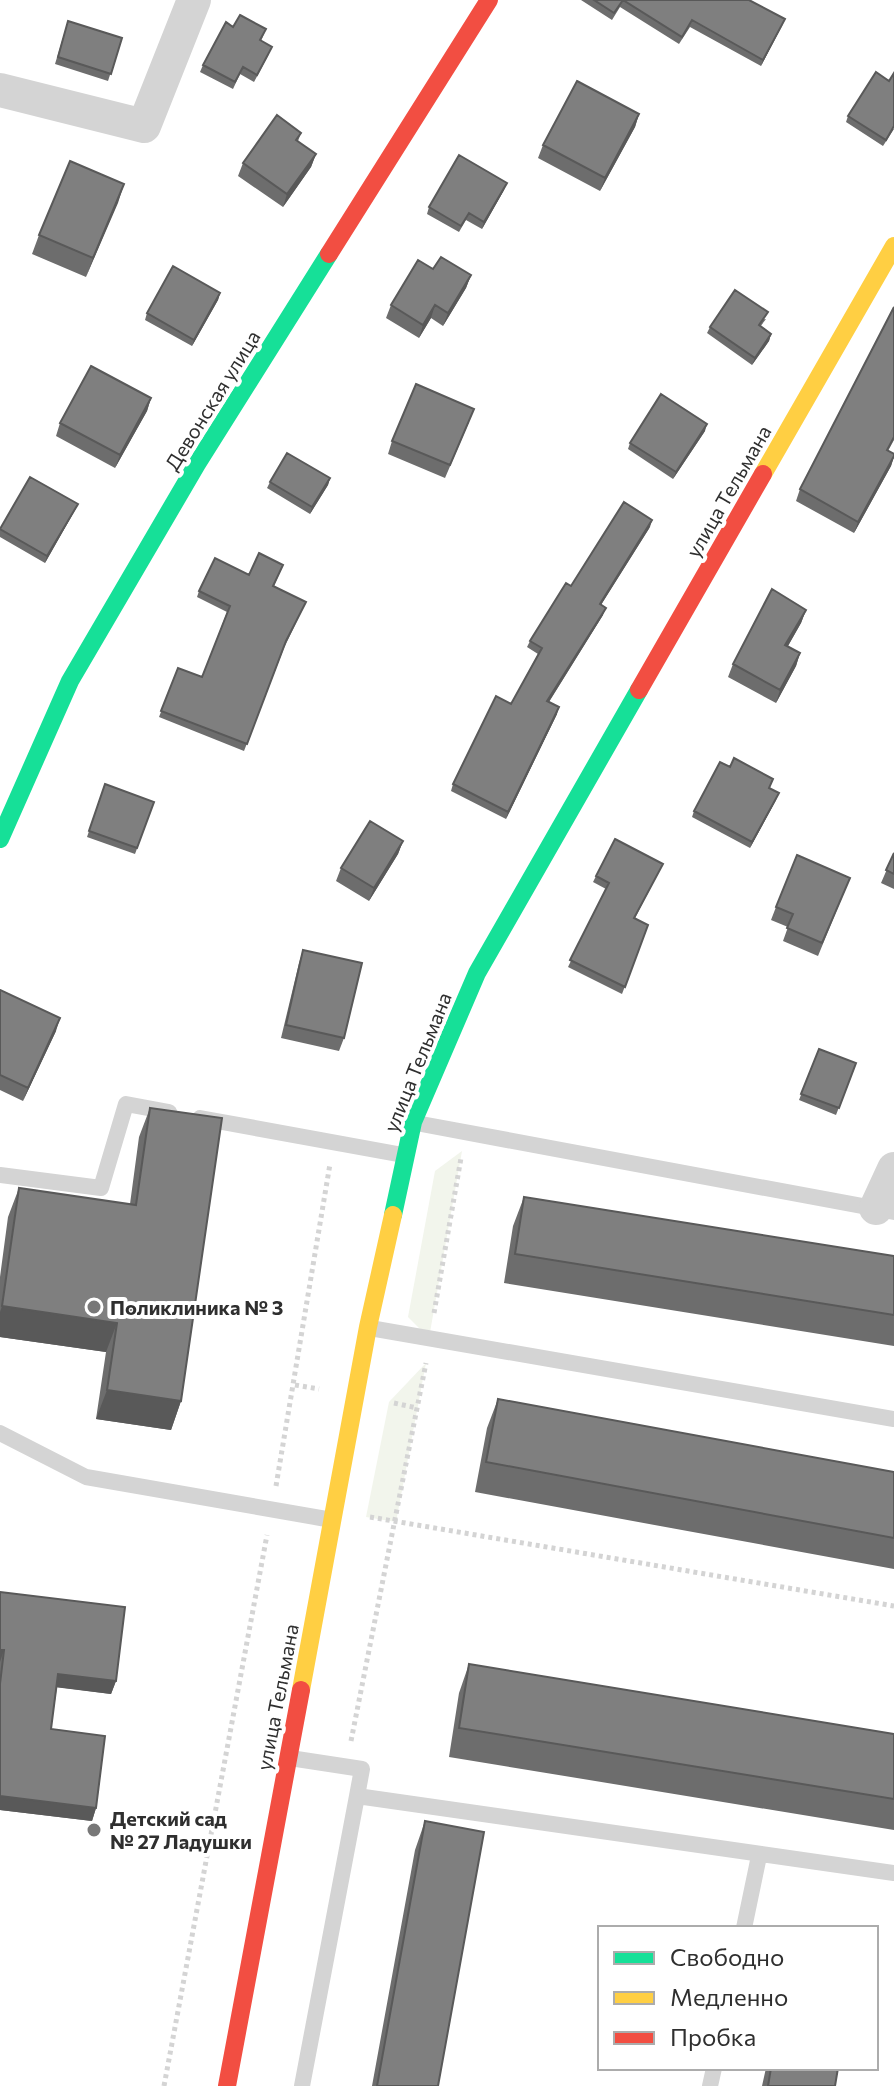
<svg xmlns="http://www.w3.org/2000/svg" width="894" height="2086" viewBox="0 0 894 2086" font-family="Commissioner,sans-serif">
<rect width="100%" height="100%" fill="#fff"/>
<path fill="#f2f5ec" d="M462 1151 429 1338 408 1317 435 1171Z
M426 1363 396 1522 366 1517 389 1402Z"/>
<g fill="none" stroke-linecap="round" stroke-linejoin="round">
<path stroke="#d4d4d4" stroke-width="5" stroke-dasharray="4 4" stroke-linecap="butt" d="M434 1313 461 1158
M295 1385 319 1389
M394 1403 417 1408
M276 1486 330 1164
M370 1517 894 1606
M351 1741 426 1363
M164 2086 267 1535"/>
<path stroke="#d4d4d4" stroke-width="16" d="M200 1118 403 1155
M416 1123 894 1212
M0 1175 101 1188 126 1104 169 1112
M370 1328 894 1419
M0 1433 86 1477 332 1520
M290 1758 362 1769 357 1796 894 1873
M744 1928 759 1856
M302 2086 357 1796
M710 2086 714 2068"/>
<path stroke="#d4d4d4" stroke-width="34" d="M0 90 144 126 194 0
M876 1208 894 1169"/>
<path stroke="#16e098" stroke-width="18" d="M0 839 70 681 197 464 329 254
M393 1215 413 1122 477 973 639 690"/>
<path stroke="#ffcf43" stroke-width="18" d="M763 474 894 246
M301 1690 368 1327 393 1215"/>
<path stroke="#f24e42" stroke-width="18" d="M329 254 489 0
M639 690 763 474
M227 2086 301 1690"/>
</g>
<path fill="#6d6d6d" d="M581 0H749L785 19 761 66 690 27 679 44 620 7 612 20Z
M68 21 122 38 108 81 55 64Z
M233 27 266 29 261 41 269 54 254 82 240 74 233 89 200 72 203 65Z
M639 114 635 127 600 191 538 158 543 145Z
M848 116 894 129 883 146 846 122Z
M301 133 298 141 316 154 311 167 283 207 238 176 243 163Z
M124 184 86 277 32 254 39 235Z
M504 190 482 229 466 220 459 232 427 214 429 207Z
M433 269 471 275 466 288 443 326 431 318 419 338 386 318 391 305Z
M220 293 218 300 192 346 145 320 147 313Z
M894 307V440L888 451 894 457 891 466 854 533 796 501 800 489Z
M766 319 760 327 771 334 769 341 752 365 707 333 710 327Z
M151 398 147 411 115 468 56 436 60 423Z
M469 422 445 478 388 454 392 441Z
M705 431 673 479 628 449 630 443Z
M30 477 78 504 75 510 45 563 0 537V530Z
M330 478 328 485 310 514 267 488 270 482Z
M650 527 601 605 603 615 549 702 557 714 506 819 451 791 453 784 511 704 538 654 527 647 530 641 571 586Z
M283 565 274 586 306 602 284 648 244 751 159 717 178 668 202 677 227 612 197 597 199 591Z
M806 610 801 623 788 646 800 653 796 666 776 703 728 677 733 664Z
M105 784 154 802 135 854 87 837Z
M776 800 750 848 692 817 694 811Z
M403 841 398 854 369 901 336 881 341 868Z
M894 853V889L881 883Z
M663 864 635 918 648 925 622 994 568 967 606 889 593 882 596 876Z
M850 878 818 956 783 941 788 927 771 920 776 907Z
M303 950 344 1038 339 1051 281 1038 299 963Z
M0 990 56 1031 23 1101 0 1090Z
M819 1049 856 1063 836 1115 799 1100Z
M150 1108 181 1401 171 1430 96 1419 106 1352 0 1337V1277L8 1217 19 1188 130 1204 139 1137Z
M524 1197 894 1256V1346L504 1283 513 1226Z
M498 1399 894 1472V1569L475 1492 487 1428Z
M0 1592 116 1681 111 1694 57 1687 51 1729 96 1808 92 1821 0 1810Z
M469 1664 894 1734V1830L449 1757 459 1693Z
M425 1821 438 2086H372L415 1850Z
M766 2068H838L835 2086H762Z"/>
<path fill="#595959" d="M785 19 782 26 761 66 763 60Z
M639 114 635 127 600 191 605 178Z
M316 154 311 167 283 207 287 194Z
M507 183 504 190 482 229 484 222Z
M124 184 118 203 86 277 93 258Z
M471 275 466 288 443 326 448 313Z
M220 293 218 300 192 346 194 340Z
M435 305 431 318 419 338 423 325Z
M771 334 769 341 752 365 755 358Z
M151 398 147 411 115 468 120 455Z
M707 424 705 431 673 479 676 472Z
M894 456 891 466 854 533 858 522Z
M330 478 328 485 310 514 312 507Z
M78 504 75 510 45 563 47 556Z
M652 520 650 527 597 611 600 604Z
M606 608 603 615 545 708 547 701Z
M806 610 801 623 781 658 785 645Z
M800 653 796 666 776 703 780 690Z
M559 707 557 714 506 819 508 812Z
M779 793 776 800 750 848 752 842Z
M403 841 398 854 369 901 374 888Z
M60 1018 56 1031 23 1101 28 1088Z
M2 1306 117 1323 106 1352 0 1337V1312Z
M107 1390 181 1401 171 1430 96 1419Z
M0 1650H4L0 1662Z
M58 1674 116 1681 111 1694 54 1687Z
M0 1796 96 1808 92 1821 0 1810Z"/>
<path fill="#7f7f7f" stroke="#595959" stroke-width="2" d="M594 0H623L614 13Z
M623 0H749L785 19 763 60 692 20 682 37Z
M240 15 266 29 260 40 272 47 257 75 243 67 235 82 203 65 226 22 233 27Z
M68 21 122 38 111 74 58 57Z
M876 72 889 81 894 73V126L886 140 848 116Z
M577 81 639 114 605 178 543 145Z
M277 115 301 133 296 140 316 154 287 194 243 163Z
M459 155 507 183 484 222 469 213 461 226 429 207Z
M70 161 124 184 93 258 39 235Z
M441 257 471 275 448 313 435 305 423 325 391 305 418 260 433 269Z
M173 266 220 293 194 340 147 313Z
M735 290 768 312 759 325 771 334 755 358 710 327Z
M894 307V437L887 450 894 454V456L858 522 800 489Z
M91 366 151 398 120 455 60 423Z
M416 384 474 409 450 465 392 441Z
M661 394 707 424 676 472 630 443Z
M287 453 330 478 312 507 270 482Z
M30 477 78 504 47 556 0 529Z
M624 502 652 520 600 604 606 608 547 701 559 707 508 812 453 784 496 696 511 704 542 648 530 641 566 583 571 586Z
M259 553 283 565 273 586 306 602 286 641 247 744 161 711 178 668 202 677 230 606 199 591 215 558 249 575Z
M772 589 806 610 785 645 800 653 780 690 733 664Z
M734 758 773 779 769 788 779 793 752 842 694 811 720 762 730 767Z
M105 784 154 802 137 848 89 831Z
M370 821 403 841 374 888 341 868Z
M615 839 663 864 634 918 648 925 625 987 570 960 609 883 596 876Z
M894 853V874L886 870Z
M797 855 850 878 822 943 787 928 793 914 776 907Z
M303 950 362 963 344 1038 286 1025Z
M0 990 60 1018 28 1088 0 1075Z
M819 1049 856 1063 839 1108 801 1094Z
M150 1108 222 1118 181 1401 107 1390 117 1323 2 1306 19 1188 136 1205Z
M524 1197 894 1256V1315L515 1254Z
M498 1399 894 1472V1538L486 1462Z
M0 1592 125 1607 116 1681 58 1674 51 1729 105 1736 96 1808 0 1796V1684L4 1650H0Z
M469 1664 894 1734V1799L459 1728Z
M425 1821 484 1832 438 2086H377Z
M771 2068H838L835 2086H768Z"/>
<g fill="#787878" stroke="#fff" stroke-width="3">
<circle cx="94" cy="1307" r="8"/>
<circle cx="94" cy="1830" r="8"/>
</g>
<g text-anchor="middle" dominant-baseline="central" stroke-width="8" stroke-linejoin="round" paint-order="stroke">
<g font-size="20" fill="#2f2f2f" stroke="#fff">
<text transform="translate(212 400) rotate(-58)">Девонская улица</text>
<text transform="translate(728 491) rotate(-60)">улица Тельмана</text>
<text transform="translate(417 1062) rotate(-68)">улица Тельмана</text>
<text transform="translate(277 1697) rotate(-79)">улица Тельмана</text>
</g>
<g font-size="20" font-weight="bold" fill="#2f2f2f" stroke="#fff" text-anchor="start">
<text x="110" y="1307">Поликлиника № 3</text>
<text x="110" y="1818">Детский сад<tspan x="110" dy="23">№ 27 Ладушки</tspan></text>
</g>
</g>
<rect x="598" y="1926" width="280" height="144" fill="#ffffff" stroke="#acacac" stroke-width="2"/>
<rect x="614" y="1952" width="40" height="12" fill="#16e098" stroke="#acacac" stroke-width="2"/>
<text x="670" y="1966" font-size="24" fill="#2f2f2f">Свободно</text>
<rect x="614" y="1992" width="40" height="12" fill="#ffcf43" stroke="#acacac" stroke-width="2"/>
<text x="670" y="2006" font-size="24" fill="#2f2f2f">Медленно</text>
<rect x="614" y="2032" width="40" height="12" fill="#f24e42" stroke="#acacac" stroke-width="2"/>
<text x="670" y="2046" font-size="24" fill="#2f2f2f">Пробка</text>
</svg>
